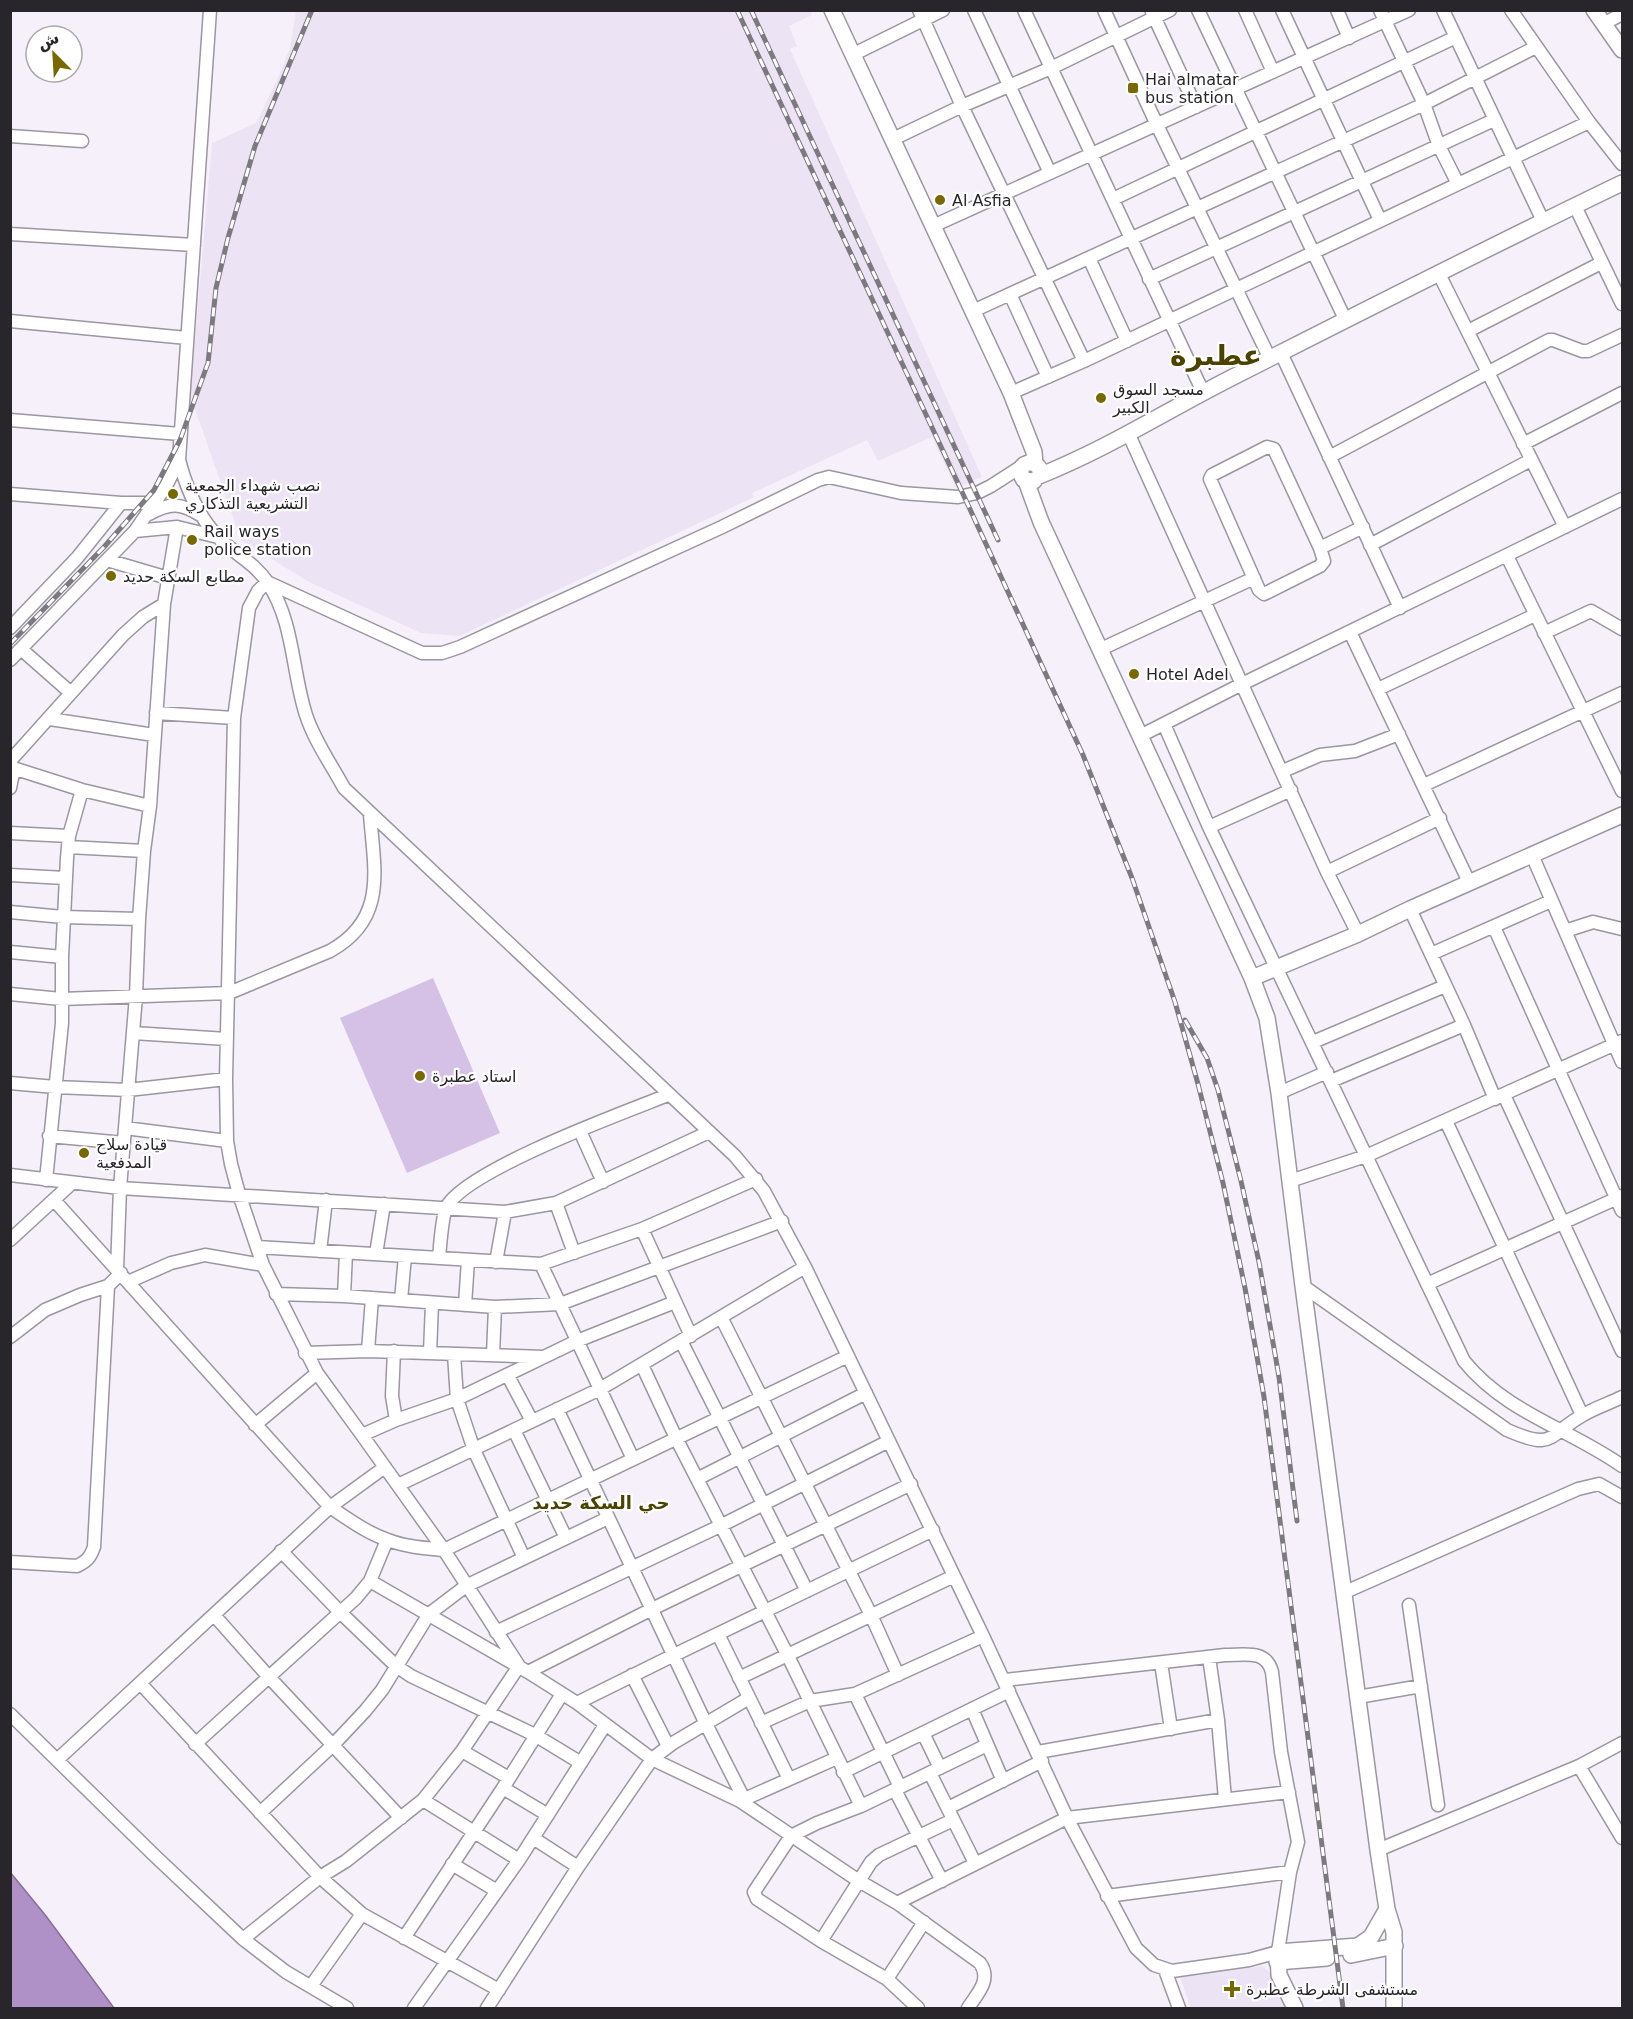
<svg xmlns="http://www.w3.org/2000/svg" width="1633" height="2019" viewBox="0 0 1633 2019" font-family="'DejaVu Sans',Cairo,sans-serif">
<rect width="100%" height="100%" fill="#f6f0fb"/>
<path fill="#ece3f4" d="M296 11H810L812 15 789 26 797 46 790 49 982 477 956 488 932 437 878 461 867 440 752 493 754 497 460 636 421 633 307 581 241 540 189 392 193 363 212 143 256 123 279 76 290 48Z
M1262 1966 1270 1973 1291 2008H1191L1180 1977Z"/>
<path fill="#d5c1e6" d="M433 978 500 1133 407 1173 340 1018Z"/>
<path fill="#af90c7" stroke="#867098" stroke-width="1.5" d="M10 1872 46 1916 114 2008H11Z"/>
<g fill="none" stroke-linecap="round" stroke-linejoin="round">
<defs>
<path id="minor" d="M210 10 179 460C186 487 198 516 218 537 234 554 253 561 268 583 294 622 292 672 306 715 314 740 331 764 344 788L735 1156 764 1191 805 1267 983 1636 1067 1818 1136 1948 1154 1965 1172 1971 1249 1960 1278 1952 1290 1872 1298 1842 1281 1752 1272 1672C1266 1649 1245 1655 1225 1655L1005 1680
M919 10 962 106 1084 361
M974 10 1050 173
M1024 10 1203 392
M1104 10 1157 125 1270 359
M1198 10 1345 319
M1245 10 1273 72
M1282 10 1380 220
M1337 10 1349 38
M1380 10 1424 104 1439 146 1458 184
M1443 10 1543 221
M1511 10 1589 122 1622 164
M1152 12 1196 107
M1603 24 1622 14
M852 55 943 10
M10 136 82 141
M893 139 962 106 1051 68 1170 10
M1113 199 1456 37
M1575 206 1622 304
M933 226 1409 10
M10 234 194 245
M1089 258 1127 341
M1438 272 1565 527
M1149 279 1494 120
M1010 294 1048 377
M973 311 1424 104 1536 47
M10 321 187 338
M1468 331 1601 263
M1281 353 1400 608
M1011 393 1084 361 1589 122
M10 420 180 434
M1129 435 1327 872 1358 934
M1523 444 1622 393
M1267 447 1274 449 1320 548 1324 561 1320 566 1264 594 1259 590 1210 479 1212 475Z
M1329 457 1549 340H1553L1582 351H1588L1622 335
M10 494 121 503H156
M149 514C171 502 181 503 202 516
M135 531 177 527 218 537
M1370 545 1531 460
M1320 548 1363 527
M1507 556 1622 791
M107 560 168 578
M10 628 77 558 121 503
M1350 632 1469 882
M1544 633 1591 611 1622 629
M21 649 71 693
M1101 649 1254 578
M10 660 135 531 166 486 179 460
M1378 689 1535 615
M156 713 234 718
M50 719 154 735
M1164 724 1209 827 1464 1361C1506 1413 1570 1429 1622 1466
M1140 736 1242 684 1622 499
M10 761 123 635 143 617 164 604
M10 767 82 790 150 806
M1283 771 1320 755 1355 751 1399 734
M1424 785 1622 693
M10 788 14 768
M1209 827 1291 790
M10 833 69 836
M68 847 144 851
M1532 855 1622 1062
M1327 872 1440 818
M10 875 65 878
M1410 909 1464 1025 1495 1099
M10 912 63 917 139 919
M1494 927 1622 1211
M1565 931 1593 922 1622 929
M10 952 62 957
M1431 954 1551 901
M10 994 61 999 229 993 330 951C388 919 374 869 370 814
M133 1033 227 1039
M1313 1042 1445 986
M1331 1081 1464 1025
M10 1083 55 1087 128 1090 226 1079
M1279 1093 1327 1072
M1504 1095 1622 1351
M1446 1121 1582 1415
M125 1128 227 1141
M580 1131 603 1182
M49 1136 124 1143
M10 1175 120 1188 505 1212 556 1203 709 1132
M46 1180 62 1023V957L67 858 69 836 82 790
M1290 1181 1366 1156 1622 1041
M54 1200 330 1507C348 1519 367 1533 388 1540 406 1547 425 1548 444 1550L848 1356
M556 1203 574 1253
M642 1229 691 1336
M10 1240 72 1183
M257 1247 541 1264 642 1229 756 1179
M320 1251 326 1200
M376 1254 384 1204
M439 1258C440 1246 442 1218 446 1208 463 1171 625 1112 668 1095
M496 1262 505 1212
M541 1264 633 1459
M117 1270 120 1188 136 996 139 919 144 851 150 806 164 604 177 527
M128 1282 171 1263 205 1255 263 1265
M1427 1284 1622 1196
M1303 1286 1507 1430C1555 1451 1546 1436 1583 1415 1595 1408 1610 1403 1622 1397
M276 1294 344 1296 495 1307 560 1304 782 1221
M344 1296 346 1253
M401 1300 405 1256
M465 1305 468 1260
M721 1317 871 1615 898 1675
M10 1337 45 1310 80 1295 108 1286 121 1273
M681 1341 807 1591
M368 1351 372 1298
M394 1351 392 1396 396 1420
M305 1353 368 1351 544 1357
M430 1353 432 1303
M454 1354 457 1399 474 1450 524 1558
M493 1355 495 1307
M642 1365 676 1438 787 1654 861 1806
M508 1376 532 1421
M557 1409 706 1724 744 1799
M255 1425 317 1373
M514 1430 566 1538
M362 1435 396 1420 457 1399 577 1341 675 1302
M697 1479 866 1393
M398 1485 600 1389 805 1267
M281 1551 341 1613 396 1666 411 1676 535 1735 581 1763
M10 1562 77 1566C87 1561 90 1558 94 1547L108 1286
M370 1581 528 1672 577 1703 652 1759 740 1801 859 1881 897 1903 980 1963C992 1980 977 1994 968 2008
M1343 1593 1578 1489 1599 1484 1622 1497
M1409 1605 1438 1805
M214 1615 268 1676 401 1818
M496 1632 720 1526 889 1441
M718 1634 789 1779
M1209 1657 1218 1720 1225 1799
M1161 1663 1171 1729
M528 1672 652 1609 911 1484
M632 1675 668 1746
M739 1678 954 1576
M140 1683 320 1877 243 1939
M855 1694 900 1787
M1358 1697 1421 1686
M577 1703 674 1655 933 1530
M972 1709 1003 1781
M10 1714 155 1856 243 1939 286 1972 347 2008
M761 1723 810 1701 855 1694 983 1636
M923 1733 940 1768
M195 1744 356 1598 370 1581 387 1540
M462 1751 509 1778
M1038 1752 1218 1720
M57 1760 330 1507 385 1467
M1579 1766 1622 1838
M843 1772 1009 1691
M930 1773 975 1863
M895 1790 942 1881
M423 1800 519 1860
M740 1801 837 1758
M948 1808 1042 1761
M260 1813 333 1745 365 1711 382 1690 429 1614 466 1586 608 1518
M548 1815 503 1788 562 1694
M533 1838 578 1867
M1378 1850 1579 1766 1622 1743
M452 1864 497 1891
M1107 1896 1290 1872
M897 1903 1067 1818 1289 1792
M404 1938 503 1788
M821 1941 871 1862 879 1855 953 1820
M1165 1970 1179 2008
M887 1979 924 1922
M311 1986 362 1914
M499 1990 362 1914 320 1877 346 1861 423 1800 462 1751 519 1666 444 1550 362 1435 317 1373 263 1265 239 1194 231 1164 227 1141 226 1079 234 718 249 608 258 591 267 582 422 653H442L460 647 722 527 818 480 829 477 901 493 958 497 977 493 991 486 1022 466
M414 2008 519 1860 605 1725
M487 2008 578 1867 652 1759 673 1743 749 1698
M918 2008 887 1979 821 1941 757 1899 754 1892 791 1836 817 1823 861 1806 987 1745"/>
<path id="major" d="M832 10 1011 393 1034 452 1035 464
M1594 10 1622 50
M1039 476C1109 448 1171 408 1237 375 1365 310 1493 245 1622 183
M1026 481 1041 522 1252 978 1267 1018 1279 1093 1303 1286 1378 1850 1387 1909 1394 1932V2008
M1034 481 1024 480C1014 466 1031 456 1040 469
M1252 978 1358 934 1410 909 1622 815
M1351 1955 1395 1946
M1277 1962 1327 1958
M1295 2008 1279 1975 1278 1952 1358 1946 1371 1937 1387 1909"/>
</defs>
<use href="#minor" stroke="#9b969f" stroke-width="15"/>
<use href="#major" stroke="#9b969f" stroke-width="18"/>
<use href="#minor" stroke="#fff" stroke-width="12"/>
<use href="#major" stroke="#fff" stroke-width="15"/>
<defs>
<path id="rail" d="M737 10 957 481 1083 755 1132 878 1175 1002 1198 1084 1223 1183 1245 1288 1264 1397 1343 2008
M751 10 998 540
M10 644 104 547 154 490 180 440 208 363 216 288 228 238 255 146 312 10
M1185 1020 1207 1058 1218 1090 1241 1181 1259 1262 1279 1377 1297 1521"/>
</defs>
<use href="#rail" stroke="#7c7980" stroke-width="5"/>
<use href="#rail" stroke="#fff" stroke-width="3" stroke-dasharray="9" stroke-linecap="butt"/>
</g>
<g fill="#776900" stroke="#fff" stroke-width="2">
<rect x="1127" y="82" width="12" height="12" rx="3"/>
<circle cx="940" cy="200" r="6"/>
<circle cx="1101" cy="398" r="6"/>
<circle cx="173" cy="494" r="6"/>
<circle cx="192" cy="540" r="6"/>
<circle cx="111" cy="576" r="6"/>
<circle cx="1134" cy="674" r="6"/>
<circle cx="420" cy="1076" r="6"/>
<circle cx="84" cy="1153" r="6"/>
<path d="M1229 1980h6v6h6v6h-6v6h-6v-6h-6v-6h6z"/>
</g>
<g text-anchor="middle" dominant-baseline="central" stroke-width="4.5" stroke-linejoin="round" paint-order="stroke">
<g font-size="16" fill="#28262a" stroke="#fff" text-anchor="start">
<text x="1145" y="79">Hai almatar<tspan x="1145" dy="18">bus station</tspan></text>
<text x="952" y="200">Al Asfia</text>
<text x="1113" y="389">مسجد السوق<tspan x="1113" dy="18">الكبير</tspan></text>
<text x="185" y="485">نصب شهداء الجمعية<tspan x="185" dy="18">التشريعية التذكاري</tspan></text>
<text x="204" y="531">Rail ways<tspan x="204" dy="18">police station</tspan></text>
<text x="123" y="576">مطابع السكة حديد</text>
<text x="1146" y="674">Hotel Adel</text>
<text x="432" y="1076">استاد عطبرة</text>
<text x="96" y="1144">قيادة سلاح<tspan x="96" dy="18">المدفعية</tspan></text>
<text x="1246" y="1989">مستشفى الشرطة عطبرة</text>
</g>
<g font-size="18" font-weight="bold" fill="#4c4200" stroke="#fff">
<text x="601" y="1502">حي السكة حديد</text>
</g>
<g font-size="28" font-weight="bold" fill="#4c4200" stroke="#fff">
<text x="1216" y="355">عطبرة</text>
</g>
</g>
<rect width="1633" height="2019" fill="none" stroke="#28262a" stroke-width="24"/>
<g transform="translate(54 54) rotate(336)"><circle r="28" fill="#ffffff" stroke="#a9a8aa" stroke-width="1.5"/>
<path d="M0-4.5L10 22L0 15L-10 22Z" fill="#776900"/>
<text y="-9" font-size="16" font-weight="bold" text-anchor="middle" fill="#28262a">ش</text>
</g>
</svg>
